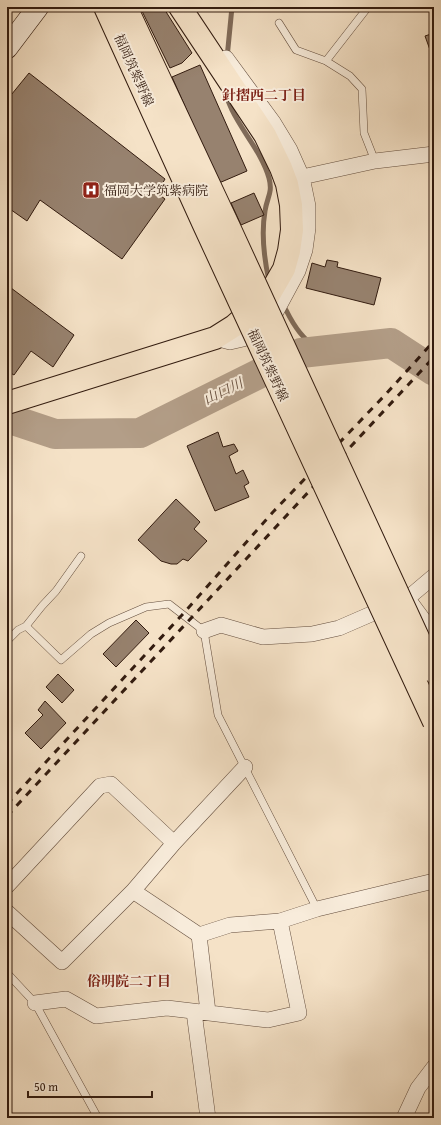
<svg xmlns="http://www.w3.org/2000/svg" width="441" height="1125" viewBox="0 0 441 1125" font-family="'Gentium Book Plus','Noto Serif JP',serif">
<rect width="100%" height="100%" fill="#f5e2c7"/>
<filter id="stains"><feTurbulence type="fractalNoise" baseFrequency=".005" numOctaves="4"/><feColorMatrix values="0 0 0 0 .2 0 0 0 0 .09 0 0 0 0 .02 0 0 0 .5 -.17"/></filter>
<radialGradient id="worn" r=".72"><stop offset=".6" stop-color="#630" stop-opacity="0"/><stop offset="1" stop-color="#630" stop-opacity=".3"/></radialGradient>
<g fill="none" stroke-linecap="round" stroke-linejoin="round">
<path stroke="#7f6a58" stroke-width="5" d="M227 58 232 7
M226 90C226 98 229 103 232 110 243 133 262 153 269 178 273 193 267 197 265 211 261 234 264 258 269 281
M286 310C295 328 303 339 320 351"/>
<path stroke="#b39e88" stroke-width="30" d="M7 418 55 434 140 433 301 353 391 343 434 371"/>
</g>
<path fill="#97826f" stroke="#321b0f" d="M140 7H163L192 53 182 63 170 68Z
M434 33V61L425 36Z
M200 65 247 171 219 183 172 77Z
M29 73 165 179 157 193 165 199 122 259 40 200 27 221 7 207V100Z
M254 193 264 215 241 225 231 203Z
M327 260 338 262 337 267 381 278 374 305 306 288 312 263 325 267Z
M7 285 74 335 53 367 31 351 14 375 7 371Z
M218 432 223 447 234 444 238 451 229 456 236 474 243 470 249 483 244 486 249 497 215 511 187 446Z
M176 499 200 522 194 529 207 541 188 561 183 559 177 564H171L161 561 138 540Z
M136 620 149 633 116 667 103 654Z
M58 674 74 690 62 703 46 687Z
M45 701 66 723 41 749 25 733 43 715 38 710Z"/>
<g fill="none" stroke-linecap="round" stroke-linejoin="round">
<defs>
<path id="lane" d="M279 23 296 50 326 61 350 76 362 89 364 133 375 161
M326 61 368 7
M26 626 42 606 56 591 81 556
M7 641 18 630 26 626 61 660 91 634 109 623 146 607 169 604 204 631 218 715 317 909
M7 973 35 1003 98 1118"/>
<path id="street" d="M302 177 375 161 434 154
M215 338 230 342 243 339 276 312 298 271 305 250 308 228V206L302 177 290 150 273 122 226 58
M408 599 434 634
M204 631 221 625 263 637 312 634 339 628 408 598 434 576
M7 886 100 786 111 784 174 843
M133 891 199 935 230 925 280 921 317 909 434 881
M7 912 62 962 133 891 174 843 245 767
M199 935 208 1012
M35 1003 66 999 96 1016 167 1008 268 1020 299 1013 280 921
M194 1012 208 1118
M404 1118 418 1088 434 1067"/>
<path id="secondary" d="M7 48 38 7"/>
<path id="primary" d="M7 403 215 338 234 326 269 295 284 269 289 251 292 230 291 205 287 184 281 168 265 135 180 7"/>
</defs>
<use href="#lane" stroke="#634d3d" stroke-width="8"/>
<use href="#street" stroke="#634d3d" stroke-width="16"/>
<use href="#secondary" stroke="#321b0f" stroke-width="22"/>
<use href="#primary" stroke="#321b0f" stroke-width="24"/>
<use href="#lane" stroke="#f8ecdb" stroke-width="7"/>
<use href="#street" stroke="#f8ecdb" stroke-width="15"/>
<use href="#secondary" stroke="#f8ecdb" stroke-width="21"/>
<use href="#primary" stroke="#f5e2c7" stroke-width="22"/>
<path stroke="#321b0f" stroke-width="3" stroke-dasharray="7 7" stroke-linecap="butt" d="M7 804 182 615 273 512 386 394 434 341
M7 816 434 357"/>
<defs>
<path id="primary-bridge" d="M105 7 204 225 434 722
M126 7 229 227 434 672"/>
</defs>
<use href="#primary-bridge" stroke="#321b0f" stroke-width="24" stroke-linecap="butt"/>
<use href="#primary-bridge" stroke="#f5e2c7" stroke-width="22"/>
</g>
<defs>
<symbol id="hospital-square" viewBox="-11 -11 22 22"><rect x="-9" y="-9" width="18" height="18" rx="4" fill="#8f2418" stroke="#f8ecdb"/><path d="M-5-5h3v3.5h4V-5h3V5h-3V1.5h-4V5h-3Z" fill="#fff"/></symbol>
</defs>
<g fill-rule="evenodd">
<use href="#hospital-square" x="81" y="180" width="20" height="20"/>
</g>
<g text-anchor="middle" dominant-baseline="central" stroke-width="4" stroke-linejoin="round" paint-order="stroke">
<g font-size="13" fill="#321b0f" stroke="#f8ecdb">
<text transform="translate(134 70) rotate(66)">福岡筑紫野線</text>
<text transform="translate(268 365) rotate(65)">福岡筑紫野線</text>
</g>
<g font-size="13" fill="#321b0f" stroke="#f8ecdb" text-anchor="start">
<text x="104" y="190">福岡大学筑紫病院</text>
</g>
<g font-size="14" font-weight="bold" fill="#7a1f14" stroke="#f8ecdb">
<text x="264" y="95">針摺西二丁目</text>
<text x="129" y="981">俗明院二丁目</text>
</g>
<g font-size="14" font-style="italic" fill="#664f3f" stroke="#f8ecdb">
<text transform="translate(223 391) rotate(-26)">山口川</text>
</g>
</g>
<rect width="441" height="1125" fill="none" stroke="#f5e2c7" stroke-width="24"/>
<rect x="8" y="8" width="425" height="1109" fill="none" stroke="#321b0f" stroke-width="2"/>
<rect x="12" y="12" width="417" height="1101" fill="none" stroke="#321b0f"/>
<path d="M28 1091v6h124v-6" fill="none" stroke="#321b0f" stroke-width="2"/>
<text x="34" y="1091" font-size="12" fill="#321b0f" stroke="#f8ecdb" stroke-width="3" paint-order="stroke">50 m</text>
<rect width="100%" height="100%" filter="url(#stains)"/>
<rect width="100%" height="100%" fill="url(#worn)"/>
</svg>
